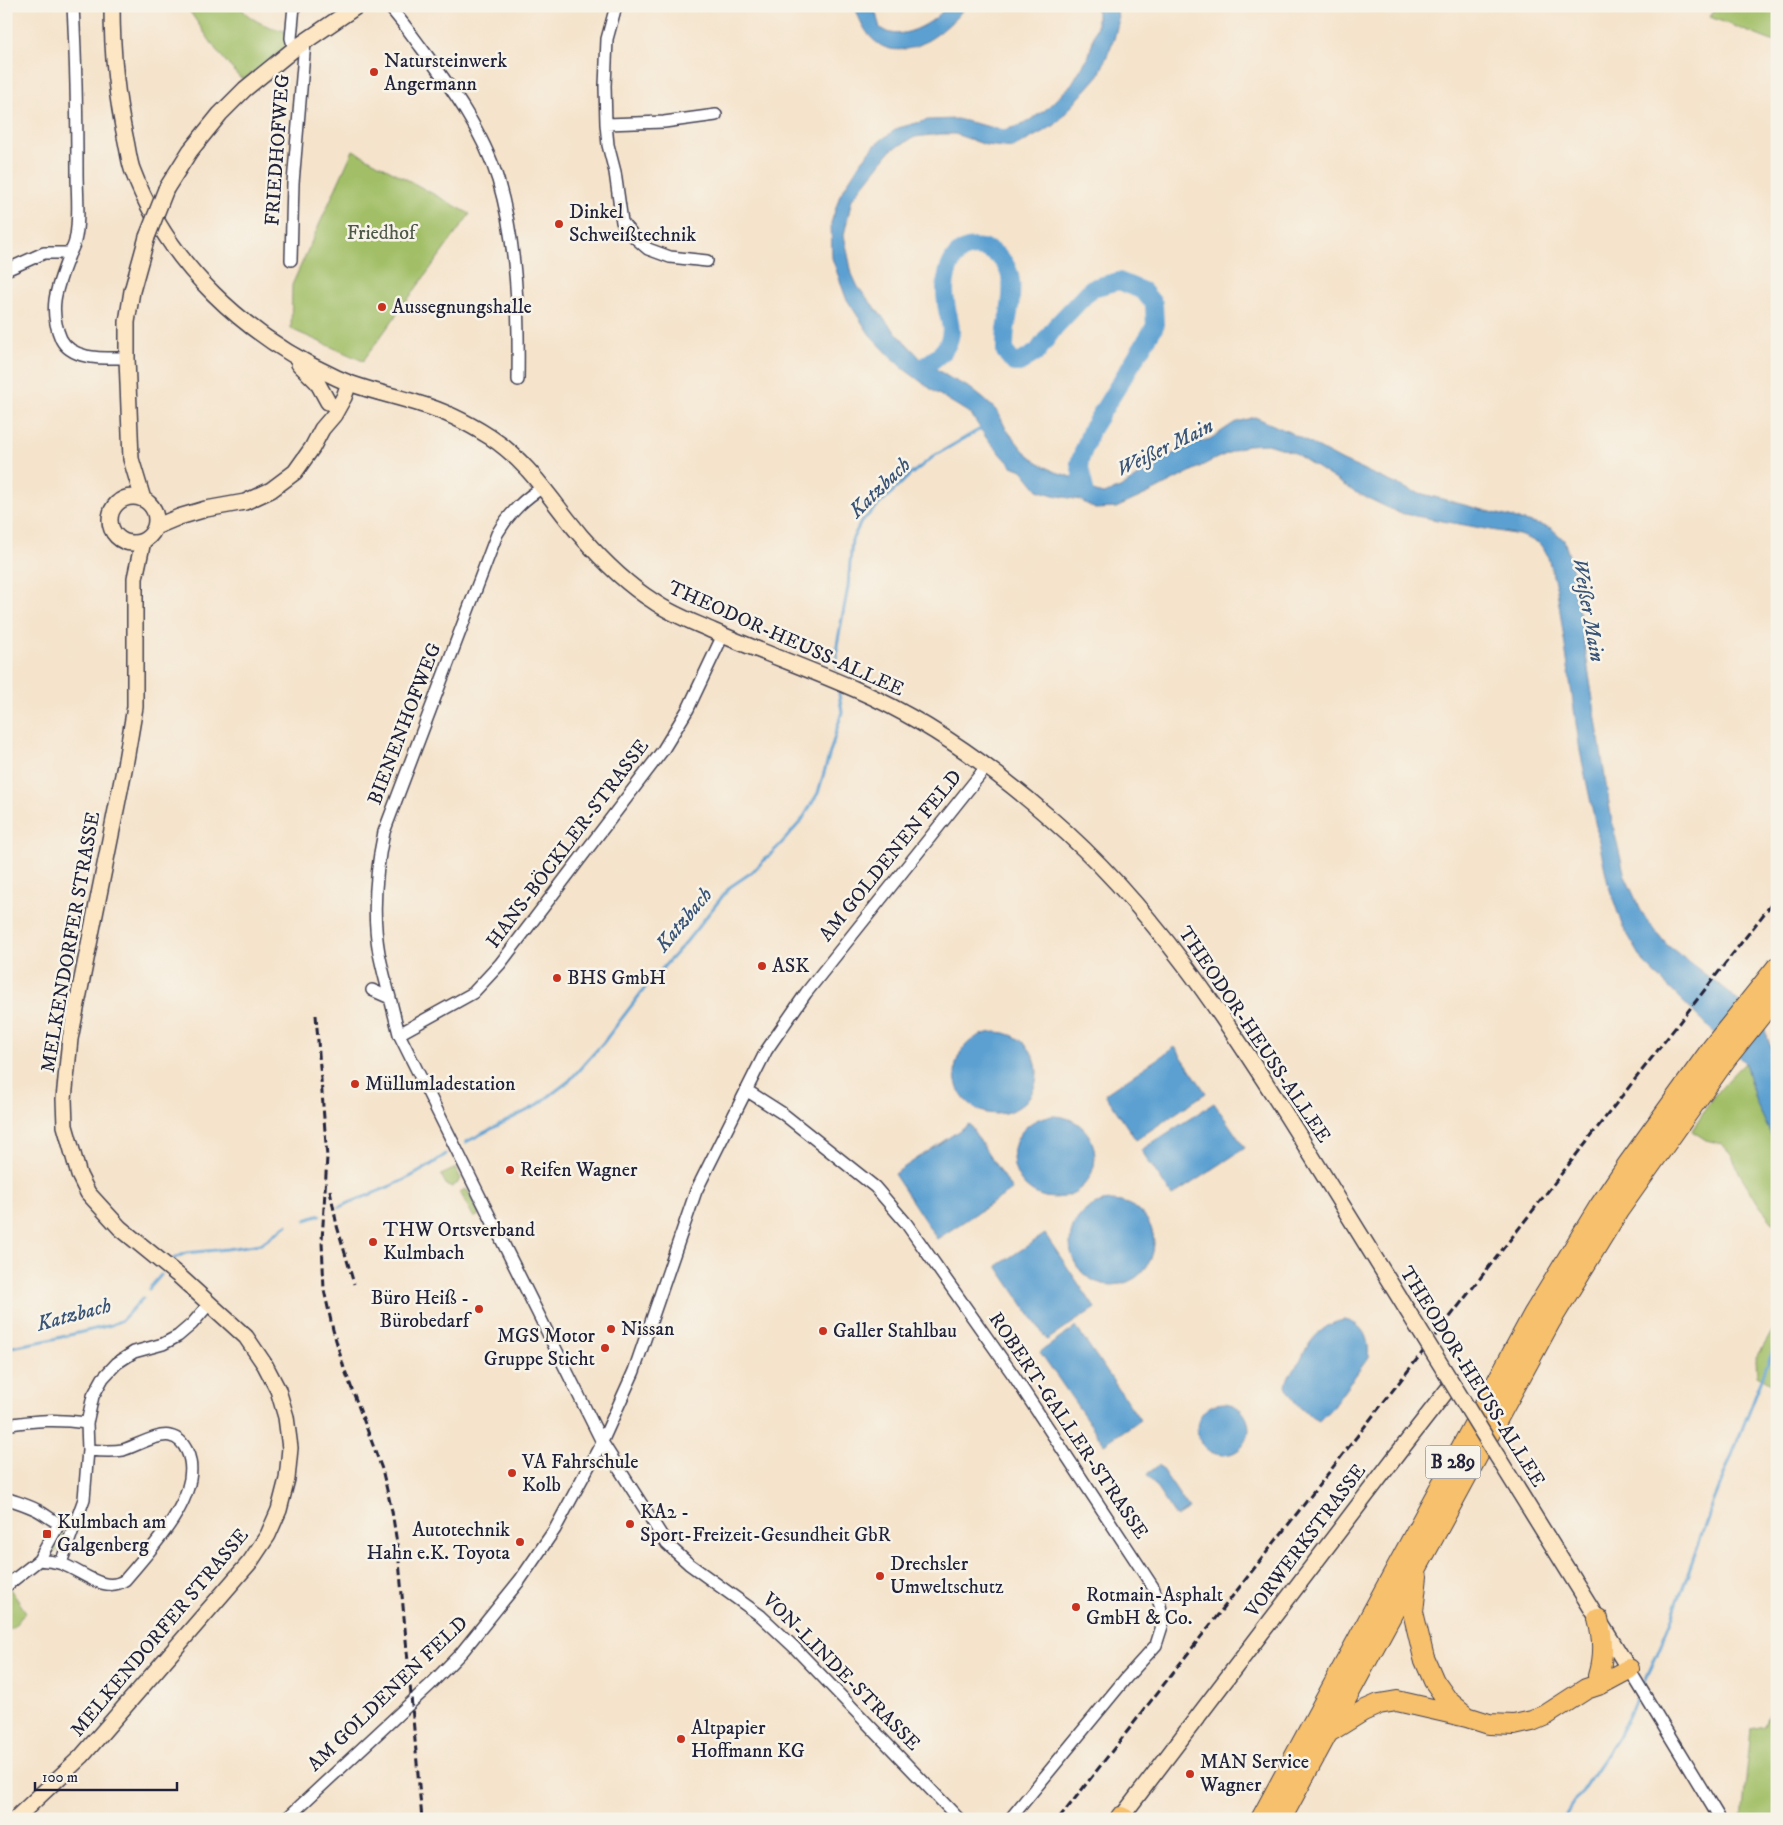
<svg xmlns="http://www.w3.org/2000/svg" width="1783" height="1825" viewBox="0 0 1783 1825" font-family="'IM FELL DW Pica',serif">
<rect width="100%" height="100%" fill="#f7f3e8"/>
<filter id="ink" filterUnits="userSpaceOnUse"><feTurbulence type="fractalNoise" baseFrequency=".02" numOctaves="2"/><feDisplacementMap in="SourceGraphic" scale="10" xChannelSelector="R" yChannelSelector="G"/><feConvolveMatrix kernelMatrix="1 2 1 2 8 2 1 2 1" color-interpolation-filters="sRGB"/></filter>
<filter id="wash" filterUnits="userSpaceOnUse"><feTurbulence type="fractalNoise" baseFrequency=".0096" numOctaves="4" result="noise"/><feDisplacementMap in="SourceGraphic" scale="20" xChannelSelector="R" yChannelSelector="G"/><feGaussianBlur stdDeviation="1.12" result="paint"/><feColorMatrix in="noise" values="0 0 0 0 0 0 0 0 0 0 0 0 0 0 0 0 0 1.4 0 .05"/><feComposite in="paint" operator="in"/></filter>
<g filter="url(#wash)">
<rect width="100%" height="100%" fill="#f5e3cb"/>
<path fill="#a2bf67" stroke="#627051" d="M186 6H240C248 20 270 28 285 31L287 46 244 79 239 77 217 51Z
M1717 6H1777V43L1710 17Z
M353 150 470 214 363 361 291 329 292 285Z
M1745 1063 1756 1102 1777 1148V1227L1759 1205 1740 1174 1731 1154 1722 1144 1706 1140 1692 1131C1706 1105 1724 1083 1745 1063Z
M456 1168 461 1179 458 1181V1183L451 1187 447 1186 441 1175Z
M465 1189 468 1191 479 1215 474 1218 460 1192Z
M1777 1323V1386L1757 1375 1756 1359Z
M63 1534 66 1535 61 1549 51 1554 49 1552 59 1535Z
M10 1589 26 1612 14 1626 6 1631V1591Z
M1770 1712 1777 1716V1819H1742L1751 1729 1765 1726Z"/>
<path fill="#5ca0d1" stroke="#3f6186" d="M855 6H874L880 28C883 30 888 33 891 33 908 37 938 21 946 6H966C932 49 876 78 855 6Z
M1097 6H1117L1118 23 1114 39 1099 75 1055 125 1013 148 986 145 955 134H941L915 137 891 150 852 199 844 235 852 274 858 287 889 325 922 360 950 378 970 388 984 399 998 412 1006 429 1024 451 1036 461 1053 471 1090 483 1093 491 1103 494 1120 488 1185 446 1210 439 1234 423 1255 417 1289 432 1343 461 1412 491 1551 528 1564 540 1572 565 1612 822 1625 876 1643 915 1666 944 1733 996 1764 1027 1777 1066V1148L1756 1102 1745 1063 1645 964 1622 925 1608 884 1580 751 1557 590 1547 554 1539 543 1519 535 1399 513 1353 491 1293 452 1267 444 1247 445 1215 459 1153 491 1116 508 1095 509 1080 500 1053 495 1038 490 1022 470 1012 466 987 439 971 414 935 392 901 367 870 335 846 298 832 258 831 223 840 195 861 162 877 143 898 128 928 120 957 119 1003 130 1022 125 1044 111 1071 85 1089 55 1097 25Z
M955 1073a41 41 0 1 1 82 0a41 41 0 1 1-82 0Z
M1175 1047 1206 1093 1136 1140 1105 1094Z
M1214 1103 1245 1148 1172 1196 1141 1150Z
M1013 1157a41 41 0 1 1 82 0a41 41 0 1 1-82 0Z
M969 1124 1012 1190 937 1239 894 1174Z
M1070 1243a42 42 0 1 1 84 0a42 42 0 1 1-84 0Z
M1045 1234 1095 1308 1047 1340 997 1266Z
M1345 1320C1364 1324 1370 1340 1368 1358L1332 1408 1319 1421C1304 1413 1292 1402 1286 1386 1289 1372 1291 1373 1299 1363 1302 1359 1303 1354 1306 1349 1315 1334 1328 1322 1345 1320Z
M1076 1327 1140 1420 1104 1444 1040 1352Z
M1197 1429a26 26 0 1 1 52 0a26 26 0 1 1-52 0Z
M1159 1465 1189 1509 1176 1517 1147 1474Z
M1777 1650V1716L1770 1712Z"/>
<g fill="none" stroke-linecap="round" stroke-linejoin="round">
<path stroke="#5ca0d1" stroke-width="3" d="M837 669V645L848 587 852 540 861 522 910 475 934 456 982 428
M466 1142 536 1106 569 1081 603 1043 648 984 686 942 730 887 752 872 780 845 802 820 818 793 842 712 839 694
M339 1207C380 1190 411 1181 446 1154
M306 1220 320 1215
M173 1259 186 1253 227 1249 261 1244 287 1225
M149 1289 161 1275
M6 1348 49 1340 111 1325 122 1320 143 1298
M1643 1686 1670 1623 1712 1506 1777 1340
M1563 1819 1619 1735 1639 1693"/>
<path stroke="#5ca0d1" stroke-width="18" d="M921 369C931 361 943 355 948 343 955 329 947 316 946 302 943 285 947 259 963 250 970 246 982 247 989 250 1021 266 1011 302 1006 329 1005 337 1005 345 1005 352L1014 363H1019L1037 352 1055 327 1092 288 1119 281 1143 291 1154 304 1155 326 1091 430 1079 463 1085 490"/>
</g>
</g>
<g filter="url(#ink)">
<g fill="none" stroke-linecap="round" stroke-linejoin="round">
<defs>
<path id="street" d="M73 6C76 62 77 117 77 173 77 194 80 221 75 241 74 246 71 251 69 255 58 285 47 307 61 339 72 361 106 358 127 358
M294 6 291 38 294 49
M389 6C400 19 410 32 420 46 450 86 483 131 498 180 517 244 519 314 518 380
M616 6 607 39 605 86 606 124 608 145 615 172 622 222 633 236 648 249 670 257 707 261
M606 124 664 122 716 115
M291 260 293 183 305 42
M6 270 44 253H70
M372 990 390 998 399 1034 602 1442 667 1544 689 1564 761 1616 794 1647 959 1819
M390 998C386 983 382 968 379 953 372 914 376 870 384 832L497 534C508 515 525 497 544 487
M399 1034 473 993 500 964 663 750 688 709 723 635
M746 1090 782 1113 875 1187 906 1223 1014 1376 1153 1587 1160 1605 1163 1623 1156 1645 1126 1678 1010 1819
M6 1425C36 1420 57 1419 87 1423
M6 1498C16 1502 28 1505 37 1510 56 1520 54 1528 78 1519
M39 1560C46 1561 55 1561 62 1564 82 1571 104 1594 125 1580 150 1550 206 1493 187 1451 183 1443 179 1438 170 1436 158 1433 136 1446 123 1450 111 1452 100 1451 88 1450
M61 1563 84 1499 88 1450 87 1423 93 1396 103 1378 117 1363 134 1352 163 1344 178 1336 192 1324 209 1304
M6 1586 39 1560 59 1524
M1629 1669 1720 1819
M286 1819 431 1684 462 1652 520 1580 555 1529 602 1442 634 1371 696 1191 766 1051 806 993 987 766"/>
<path id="secondary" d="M112 6C112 52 116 96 126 141 128 150 129 160 132 169 168 265 245 336 337 378 363 390 393 395 420 404 445 411 468 423 490 437 529 462 552 502 581 536 602 560 626 584 653 601 671 614 693 622 713 631 761 652 810 669 857 690 928 721 992 767 1050 818 1151 905 1225 1017 1295 1129 1332 1189 1370 1250 1407 1310
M166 189 190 151 220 114 245 89 294 49 357 6
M299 364 317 382 328 402
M110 520a23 23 0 1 1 46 0a23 23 0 1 1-46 0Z
M143 499 131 459 127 358V322L132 291 147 237
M155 527 179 517 206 509 245 502 271 490 295 472 312 448 322 429 334 415 344 397 349 383
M1497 1456 1629 1669
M15 1819 82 1756 250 1562 268 1535 279 1510 287 1479 290 1448 286 1417 278 1390 265 1365 246 1337 179 1276 120 1228 88 1193 79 1175 65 1126 64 1099 70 1039 126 760 135 707V578L143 541
M1120 1819 1399 1452 1452 1384"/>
<path id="highway" d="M1417 1576 1413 1612 1424 1658 1434 1681 1448 1701 1466 1716
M1598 1619C1603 1639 1604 1656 1598 1676
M1329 1732 1363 1711 1379 1704 1397 1701 1467 1717 1489 1724 1514 1725 1532 1721 1546 1715 1586 1689 1601 1684 1629 1669
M1121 1817 1125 1819
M1261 1819 1533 1315 1599 1207 1628 1164 1712 1048 1777 967
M1281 1819 1550 1322 1618 1211 1726 1059 1777 995"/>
</defs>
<use href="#street" stroke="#423f51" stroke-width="14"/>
<use href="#secondary" stroke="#423f51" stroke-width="18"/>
<use href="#highway" stroke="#423f51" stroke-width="22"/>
<use href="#street" stroke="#fff" stroke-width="11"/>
<use href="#secondary" stroke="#fce6c4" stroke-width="15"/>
<use href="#highway" stroke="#f7c06c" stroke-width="20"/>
<path stroke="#22223b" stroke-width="3" stroke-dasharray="8 4" stroke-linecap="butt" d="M316 1015 327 1157 322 1241 324 1290 333 1330 344 1368 382 1469 392 1511 398 1550 422 1819
M330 1190 337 1226 354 1284
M1059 1819 1777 897"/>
<defs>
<path id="secondary-bridge" d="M147 237 166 189
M1407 1310 1497 1456"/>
</defs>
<use href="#secondary-bridge" stroke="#423f51" stroke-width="18" stroke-linecap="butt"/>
<use href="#secondary-bridge" stroke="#fce6c4" stroke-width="15"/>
</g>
</g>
<g fill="#c8321e" stroke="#f7f3e8" stroke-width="2">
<circle cx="374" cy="72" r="5"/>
<circle cx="559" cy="224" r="5"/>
<circle cx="382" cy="307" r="5"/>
<circle cx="762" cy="966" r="5"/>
<circle cx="557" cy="978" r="5"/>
<circle cx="355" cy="1084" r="5"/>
<circle cx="510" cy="1170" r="5"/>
<circle cx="373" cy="1242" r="5"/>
<circle cx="479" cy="1309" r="5"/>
<circle cx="611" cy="1329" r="5"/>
<circle cx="823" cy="1331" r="5"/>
<circle cx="605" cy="1348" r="5"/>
<circle cx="512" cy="1473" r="5"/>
<circle cx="630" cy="1524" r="5"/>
<rect x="42" y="1529" width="10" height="10" rx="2.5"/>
<circle cx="520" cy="1542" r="5"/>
<circle cx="880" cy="1576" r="5"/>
<circle cx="1076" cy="1607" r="5"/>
<circle cx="681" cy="1739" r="5"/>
<circle cx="1190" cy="1774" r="5"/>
</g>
<g text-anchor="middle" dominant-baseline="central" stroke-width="5" stroke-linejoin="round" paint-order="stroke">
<rect fill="#f7f3e8" stroke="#62616f" stroke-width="1" x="1425.5" y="1445.5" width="55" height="33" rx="4"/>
<g font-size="19" font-weight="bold" fill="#22223b">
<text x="1453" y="1462">B 289</text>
</g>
<g font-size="20" fill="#22223b" stroke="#f7f3e8" text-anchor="start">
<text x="384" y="61">Natursteinwerk<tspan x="384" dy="23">Angermann</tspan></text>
<text x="569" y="212">Dinkel<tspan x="569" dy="23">Schweißtechnik</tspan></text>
<text x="392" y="307">Aussegnungshalle</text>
<text x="772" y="966">ASK</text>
<text x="567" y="978">BHS GmbH</text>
<text x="365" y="1084">Müllumladestation</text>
<text x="520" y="1170">Reifen Wagner</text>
<text x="383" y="1230">THW Ortsverband<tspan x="383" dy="23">Kulmbach</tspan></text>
<text x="469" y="1298" text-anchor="end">Büro Heiß -<tspan x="469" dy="23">Bürobedarf</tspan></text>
<text x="621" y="1329">Nissan</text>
<text x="833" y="1331">Galler Stahlbau</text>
<text x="595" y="1336" text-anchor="end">MGS Motor<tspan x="595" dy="23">Gruppe Sticht</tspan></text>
<text x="522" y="1462">VA Fahrschule<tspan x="522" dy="23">Kolb</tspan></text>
<text x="640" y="1512">KA2 -<tspan x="640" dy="23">Sport-Freizeit-Gesundheit GbR</tspan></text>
<text x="57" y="1522">Kulmbach am<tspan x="57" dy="23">Galgenberg</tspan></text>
<text x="510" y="1530" text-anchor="end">Autotechnik<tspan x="510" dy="23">Hahn e.K. Toyota</tspan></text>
<text x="890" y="1564">Drechsler<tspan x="890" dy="23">Umweltschutz</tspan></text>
<text x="1086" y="1595">Rotmain-Asphalt<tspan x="1086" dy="23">GmbH &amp; Co.</tspan></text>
<text x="691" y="1728">Altpapier<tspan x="691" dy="23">Hoffmann KG</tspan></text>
<text x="1200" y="1762">MAN Service<tspan x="1200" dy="23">Wagner</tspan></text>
</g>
<g font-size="20" fill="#22223b" stroke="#f7f3e8">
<text transform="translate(278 150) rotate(-86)">FRIEDHOFWEG</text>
<text transform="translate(786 639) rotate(24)">THEODOR-HEUSS-ALLEE</text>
<text transform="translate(405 724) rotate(-69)">BIENENHOFWEG</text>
<text transform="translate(568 844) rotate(-53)">HANS-BÖCKLER-STRASSE</text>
<text transform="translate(891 856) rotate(-51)">AM GOLDENEN FELD</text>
<text transform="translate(71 942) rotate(-80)">MELKENDORFER STRASSE</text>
<text transform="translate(1254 1035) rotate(56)">THEODOR-HEUSS-ALLEE</text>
<text transform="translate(1472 1377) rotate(58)">THEODOR-HEUSS-ALLEE</text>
<text transform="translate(1068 1426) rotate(56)">ROBERT-GALLER-STRASSE</text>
<text transform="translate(1306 1541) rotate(-53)">VORWERKSTRASSE</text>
<text transform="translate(160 1633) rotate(-50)">MELKENDORFER STRASSE</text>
<text transform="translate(841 1672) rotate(45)">VON-LINDE-STRASSE</text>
<text transform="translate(388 1694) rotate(-44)">AM GOLDENEN FELD</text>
</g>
<g font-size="20" fill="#4f594a" stroke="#f7f3e8">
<text x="381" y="233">Friedhof</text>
</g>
<g font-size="21" font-style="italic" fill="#395477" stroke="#f7f3e8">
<text transform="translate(1165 448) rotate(-26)">Weißer Main</text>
<text transform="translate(880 488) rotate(-44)">Katzbach</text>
<text transform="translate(1588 610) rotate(80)">Weißer Main</text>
<text transform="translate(684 920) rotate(-50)">Katzbach</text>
<text transform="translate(74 1315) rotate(-15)">Katzbach</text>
</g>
</g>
<rect width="1783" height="1825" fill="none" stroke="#f7f3e8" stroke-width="25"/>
<path d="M35 1782v8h142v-8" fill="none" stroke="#22223b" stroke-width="2.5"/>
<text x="42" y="1782" font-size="15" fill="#22223b" stroke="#f7f3e8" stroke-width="4" paint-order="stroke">100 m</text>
</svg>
